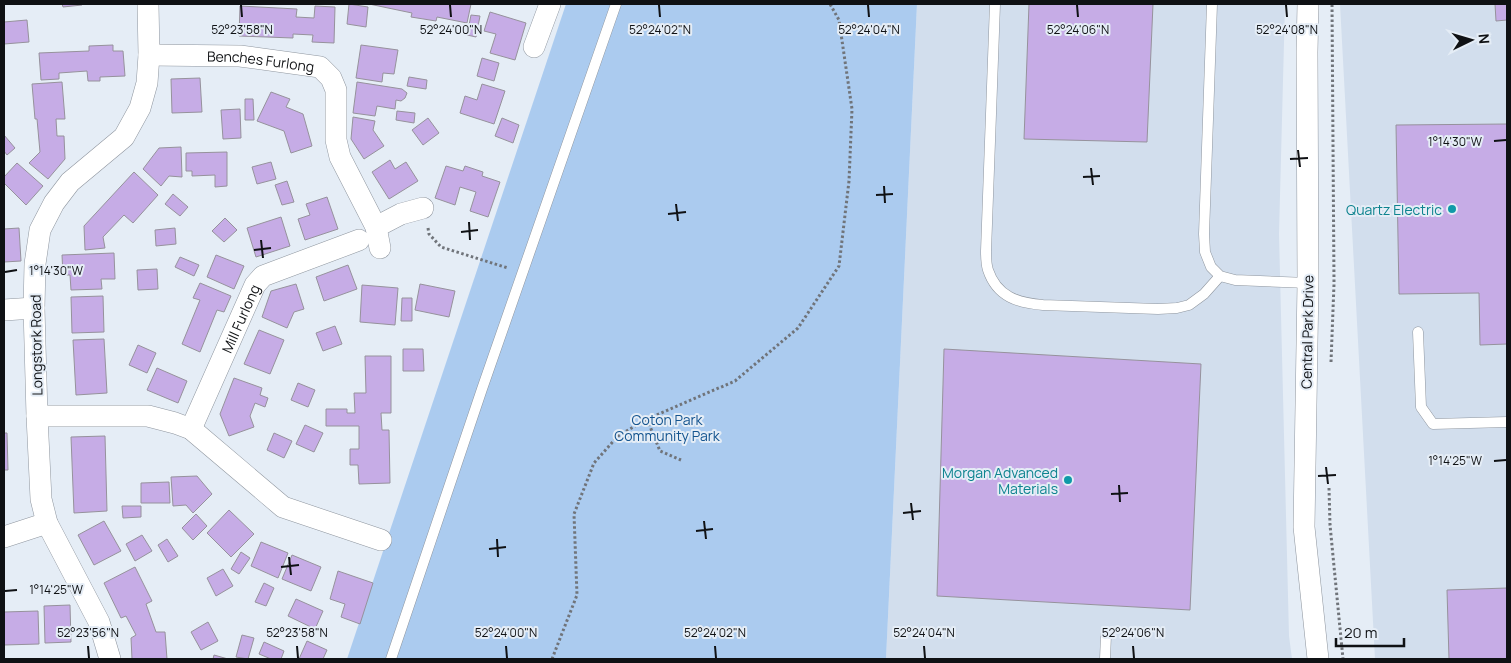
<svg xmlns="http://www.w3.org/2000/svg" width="1511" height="663" viewBox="0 0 1511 663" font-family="Manrope,sans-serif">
<rect width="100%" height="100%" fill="#e5edf6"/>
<path fill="#d2deed" d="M917 4H1285L1279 234 1289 636 1292 659H886Z
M1340 4H1507V659H1375Z"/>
<path fill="#abcbef" d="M566 4H917L886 659H347Z"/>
<path fill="#c6ace6" stroke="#96929c" d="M62 4H82V5L63 7Z
M349 4 368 7 366 27 347 24Z
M369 4H471L467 23 437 17 436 21 411 17 412 13Z
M1029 4H1153L1147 142 1024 139Z
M1495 4H1507V20L1496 21Z
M240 6 297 9 296 17 314 18 315 6 335 7 334 43 312 42 313 35 293 34V38L239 36Z
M490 12 526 23 515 60 490 53 496 34 484 31Z
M471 15 480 16 476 37 467 35Z
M27 20 29 42 4 44V22Z
M113 45V51H123L125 76 100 77V81H88L87 71 59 73V79L41 80 39 53 89 51V46Z
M361 45 398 50 394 74 383 73 382 82 356 78Z
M482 58 499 63 494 81 477 76Z
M409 77 427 80 426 89 407 86Z
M200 78 202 112 172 113 171 79Z
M62 82 65 119H56L57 136H64L65 159 48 179 29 163 40 152 37 119H35L32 84Z
M357 82 402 89 407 93 405 98 401 101 396 100 395 109 377 106 375 116 353 113Z
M482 84 505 91 494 124 460 113 465 96 477 100Z
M271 92 290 99 286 107 303 114 312 146 291 153 284 131 257 121Z
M245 99H253L254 120H245Z
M240 109 241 138 223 139 221 110Z
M397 111 415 113 414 123 396 120Z
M353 117 375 121 373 130 384 146 364 159 351 139Z
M428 118 439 133 423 145 412 130Z
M502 118 519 125 513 143 495 136Z
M1507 124V344L1480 345 1479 293 1399 294 1396 125Z
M4 135 15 148 7 155 4 151Z
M181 147 182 177 169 176 161 186 143 169 159 148Z
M227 152V186L215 187V175L192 176V171H186V153Z
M390 160 395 169 406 162 418 181 389 199 372 172Z
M271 162 276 179 257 184 252 167Z
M17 163 43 186 26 205 4 183V177Z
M446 166 463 171 465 166 483 172 482 176 500 182 488 217 470 211 476 192 460 187 455 205 435 198Z
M134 172 158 195 133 223 124 215 103 237 105 248 85 250 84 226Z
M287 181 294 202 282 205 275 185Z
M173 194 188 207 180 216 165 204Z
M327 197 338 229 305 240 298 219 310 215 306 204Z
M281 217 290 246 256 257 247 228Z
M225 218 237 230 224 242 212 231Z
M19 228 21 261 4 262V229Z
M175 228 176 244 156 246 155 230Z
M114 253 115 279H101L102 289 71 290 70 275H63L62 255Z
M216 255 244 266 234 289 207 277Z
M180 257 199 265 194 276 175 267Z
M348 265 357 289 324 301 316 277Z
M157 269 158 289 138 290 137 270Z
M200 283 231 296 224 312 217 310 200 352 182 344 200 300 193 298Z
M296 284 304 309 294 312 287 328 262 317 271 291Z
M420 284 455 291 449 317 415 310Z
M362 285 398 288 395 325 360 322Z
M103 296 104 332 72 333 71 297Z
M402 298H412V321H401Z
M335 326 342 344 323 351 316 333Z
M259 330 284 340 270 374 244 364Z
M104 339 107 393 76 395 73 340Z
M138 345 156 353 147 373 129 365Z
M403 349H423L424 371H403Z
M944 349 1201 364 1190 610 937 596Z
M365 356H391V413H381L382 430H389L390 483 359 484 358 465H350V449H359V426H326V409H347V413H355L354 393H366Z
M157 368 187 381 178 403 147 390Z
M234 378 262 388 260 395 268 398 265 407 255 403 250 416 254 427 229 436 220 414Z
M298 383 315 390 308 407 291 400Z
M305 425 323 433 314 452 296 444Z
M4 433H7L8 470H4Z
M274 433 292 441 284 458 267 450Z
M105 436 107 511 74 513 71 437Z
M197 476 212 494 193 513 186 505 173 506 171 477Z
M169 482 170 503H141V483Z
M122 506H141V517L123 518Z
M229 510 254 534 231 557 207 533Z
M196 514 207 526 193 540 182 528Z
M104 521 121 551 94 565 78 535Z
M142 535 152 551 135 561 126 544Z
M167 539 178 556 168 562 158 545Z
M261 542 288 553 278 578 251 566Z
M241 552 250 558 239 574 231 569Z
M292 555 321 567 311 591 282 579Z
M135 567 152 601 146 604 156 632H165L167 659H132L131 638 136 635 126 616 121 618 104 583Z
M223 569 233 586 216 596 207 578Z
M338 571 373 583 360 624 341 617 345 604 330 599Z
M264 583 274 588 266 606 255 602Z
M1507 588V659H1449L1447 590Z
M296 599 323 611 315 629 288 616Z
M70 605 71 642 45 643 44 606Z
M38 611 39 644 4 645V612Z
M208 622 218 641 201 650 191 632Z
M242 635 254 638 248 659 236 657Z
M307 641 327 650 323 659H299Z
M264 642 284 651 281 659H271L259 654Z
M214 655 228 659H213Z"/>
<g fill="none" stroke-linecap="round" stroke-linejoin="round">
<defs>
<path id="lane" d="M995 4 986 251C986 257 986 264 988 270 997 297 1018 303 1043 305L1158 309 1177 308 1189 305 1204 294 1220 276
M1212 4 1204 234 1205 252 1211 267 1220 276 1235 280 1308 283
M1418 332 1421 407 1433 424 1507 422
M391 659 482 389 616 4
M1105 659 1106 635"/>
<g id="street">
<path d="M1308 4 1307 52 1308 283 1304 527 1318 659"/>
<path d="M534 47 550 4"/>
<path id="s1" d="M149 55 240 56 320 67 331 78 336 90V140L340 157 376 227 380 248"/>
<path d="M376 227 401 214 423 208"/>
<path d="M4 310 34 308"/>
<path d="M37 416H148L175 423 191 429 283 507 381 540"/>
<path id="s2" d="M191 429 255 285 263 276 359 240"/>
<path d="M4 537 47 523"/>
<path d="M110 659 99 622 47 523 41 499 37 416 34 308 35 264 40 230 54 203 70 182 124 137 140 108 147 83 149 55 148 4"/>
</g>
</defs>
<use href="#lane" stroke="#8f969f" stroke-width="11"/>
<use href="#street" stroke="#8f969f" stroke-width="22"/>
<path stroke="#70747a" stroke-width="3" stroke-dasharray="2.5 2.5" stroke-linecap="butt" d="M428 228 429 234 441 247 508 268
M1331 362 1334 284 1332 4
M647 419 660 451 681 460
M1329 488 1330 525 1343 659
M552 659 577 595 574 514 594 463 618 436 647 419 735 381 798 328 839 266 849 181 852 109 839 20 830 4"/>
<use href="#lane" stroke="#fff" stroke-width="10"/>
<use href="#street" stroke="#fff" stroke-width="21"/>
</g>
<path fill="none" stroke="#0f1114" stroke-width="2" d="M241 5 242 17M450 5 451 17M659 5 660 17M868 5 869 17M1077 5 1078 17M1286 5 1287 17M1494 141 1506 140M1298 150 1300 167M1290 159 1308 158M1091 168 1093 185M1083 177 1100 176M884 186 885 203M876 195 893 194M676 204 678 221M668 214 686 212M469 222 470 240M461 232 478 230M261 240 263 258M254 250 271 248M5 272 17 270M1494 461 1506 460M1326 467 1328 484M1318 476 1336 475M1119 485 1120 502M1111 494 1128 493M911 503 913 520M903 513 921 511M704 521 706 539M696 531 713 529M497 539 498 557M489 549 506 547M289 557 291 575M281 567 299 565M5 591 17 590M88 646 89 658M297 646 298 658M506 646 507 658M715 646 716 658M924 646 925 658M1133 646 1134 658"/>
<g fill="#0f9aa8" stroke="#e5edf6" stroke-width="2">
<circle cx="1452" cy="209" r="5"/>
<circle cx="1068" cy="480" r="5"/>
</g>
<g text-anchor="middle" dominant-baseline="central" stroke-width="4" stroke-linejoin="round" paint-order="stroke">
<g font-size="14" fill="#0f1114" stroke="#e5edf6">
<text stroke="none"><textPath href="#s1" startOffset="112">Benches Furlong</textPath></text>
<text stroke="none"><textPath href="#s2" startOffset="121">Mill Furlong</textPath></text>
<text transform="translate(1307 332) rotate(-89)">Central Park Drive</text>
<text transform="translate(36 345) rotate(-91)">Longstork Road</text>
</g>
<g font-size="14" fill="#0d838f" stroke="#e5edf6" text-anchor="end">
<text x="1442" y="209">Quartz Electric</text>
<text x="1058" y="472">Morgan Advanced<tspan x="1058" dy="16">Materials</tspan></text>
</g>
<g font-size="14" fill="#14548f" stroke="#e5edf6">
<text x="667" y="419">Coton Park<tspan x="667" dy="16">Community Park</tspan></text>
</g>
</g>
<g font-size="12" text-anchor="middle" fill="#0f1114" stroke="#e5edf6" stroke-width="4" stroke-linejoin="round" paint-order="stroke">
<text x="242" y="34">52°23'58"N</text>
<text x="451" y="34">52°24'00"N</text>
<text x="660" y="34">52°24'02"N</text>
<text x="869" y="34">52°24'04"N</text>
<text x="1078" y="34">52°24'06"N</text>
<text x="1287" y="34">52°24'08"N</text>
<text x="1455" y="146">1°14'30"W</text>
<text x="56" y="275">1°14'30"W</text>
<text x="1455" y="465">1°14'25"W</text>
<text x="56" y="594">1°14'25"W</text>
<text x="88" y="637">52°23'56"N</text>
<text x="297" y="637">52°23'58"N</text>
<text x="506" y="637">52°24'00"N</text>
<text x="715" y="637">52°24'02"N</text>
<text x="924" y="637">52°24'04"N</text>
<text x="1133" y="637">52°24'06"N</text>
</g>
<rect width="1511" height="663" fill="none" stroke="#0f1114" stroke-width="10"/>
<g transform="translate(1471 40) rotate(85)" stroke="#e5edf6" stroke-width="4" paint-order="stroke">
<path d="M0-4L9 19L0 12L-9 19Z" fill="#0f1114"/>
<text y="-8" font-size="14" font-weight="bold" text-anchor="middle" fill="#0f1114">N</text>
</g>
<path d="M1336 638v8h68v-8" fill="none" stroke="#0f1114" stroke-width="2.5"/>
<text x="1344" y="638" font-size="15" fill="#0f1114" stroke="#e5edf6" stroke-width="4" paint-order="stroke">20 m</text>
</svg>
